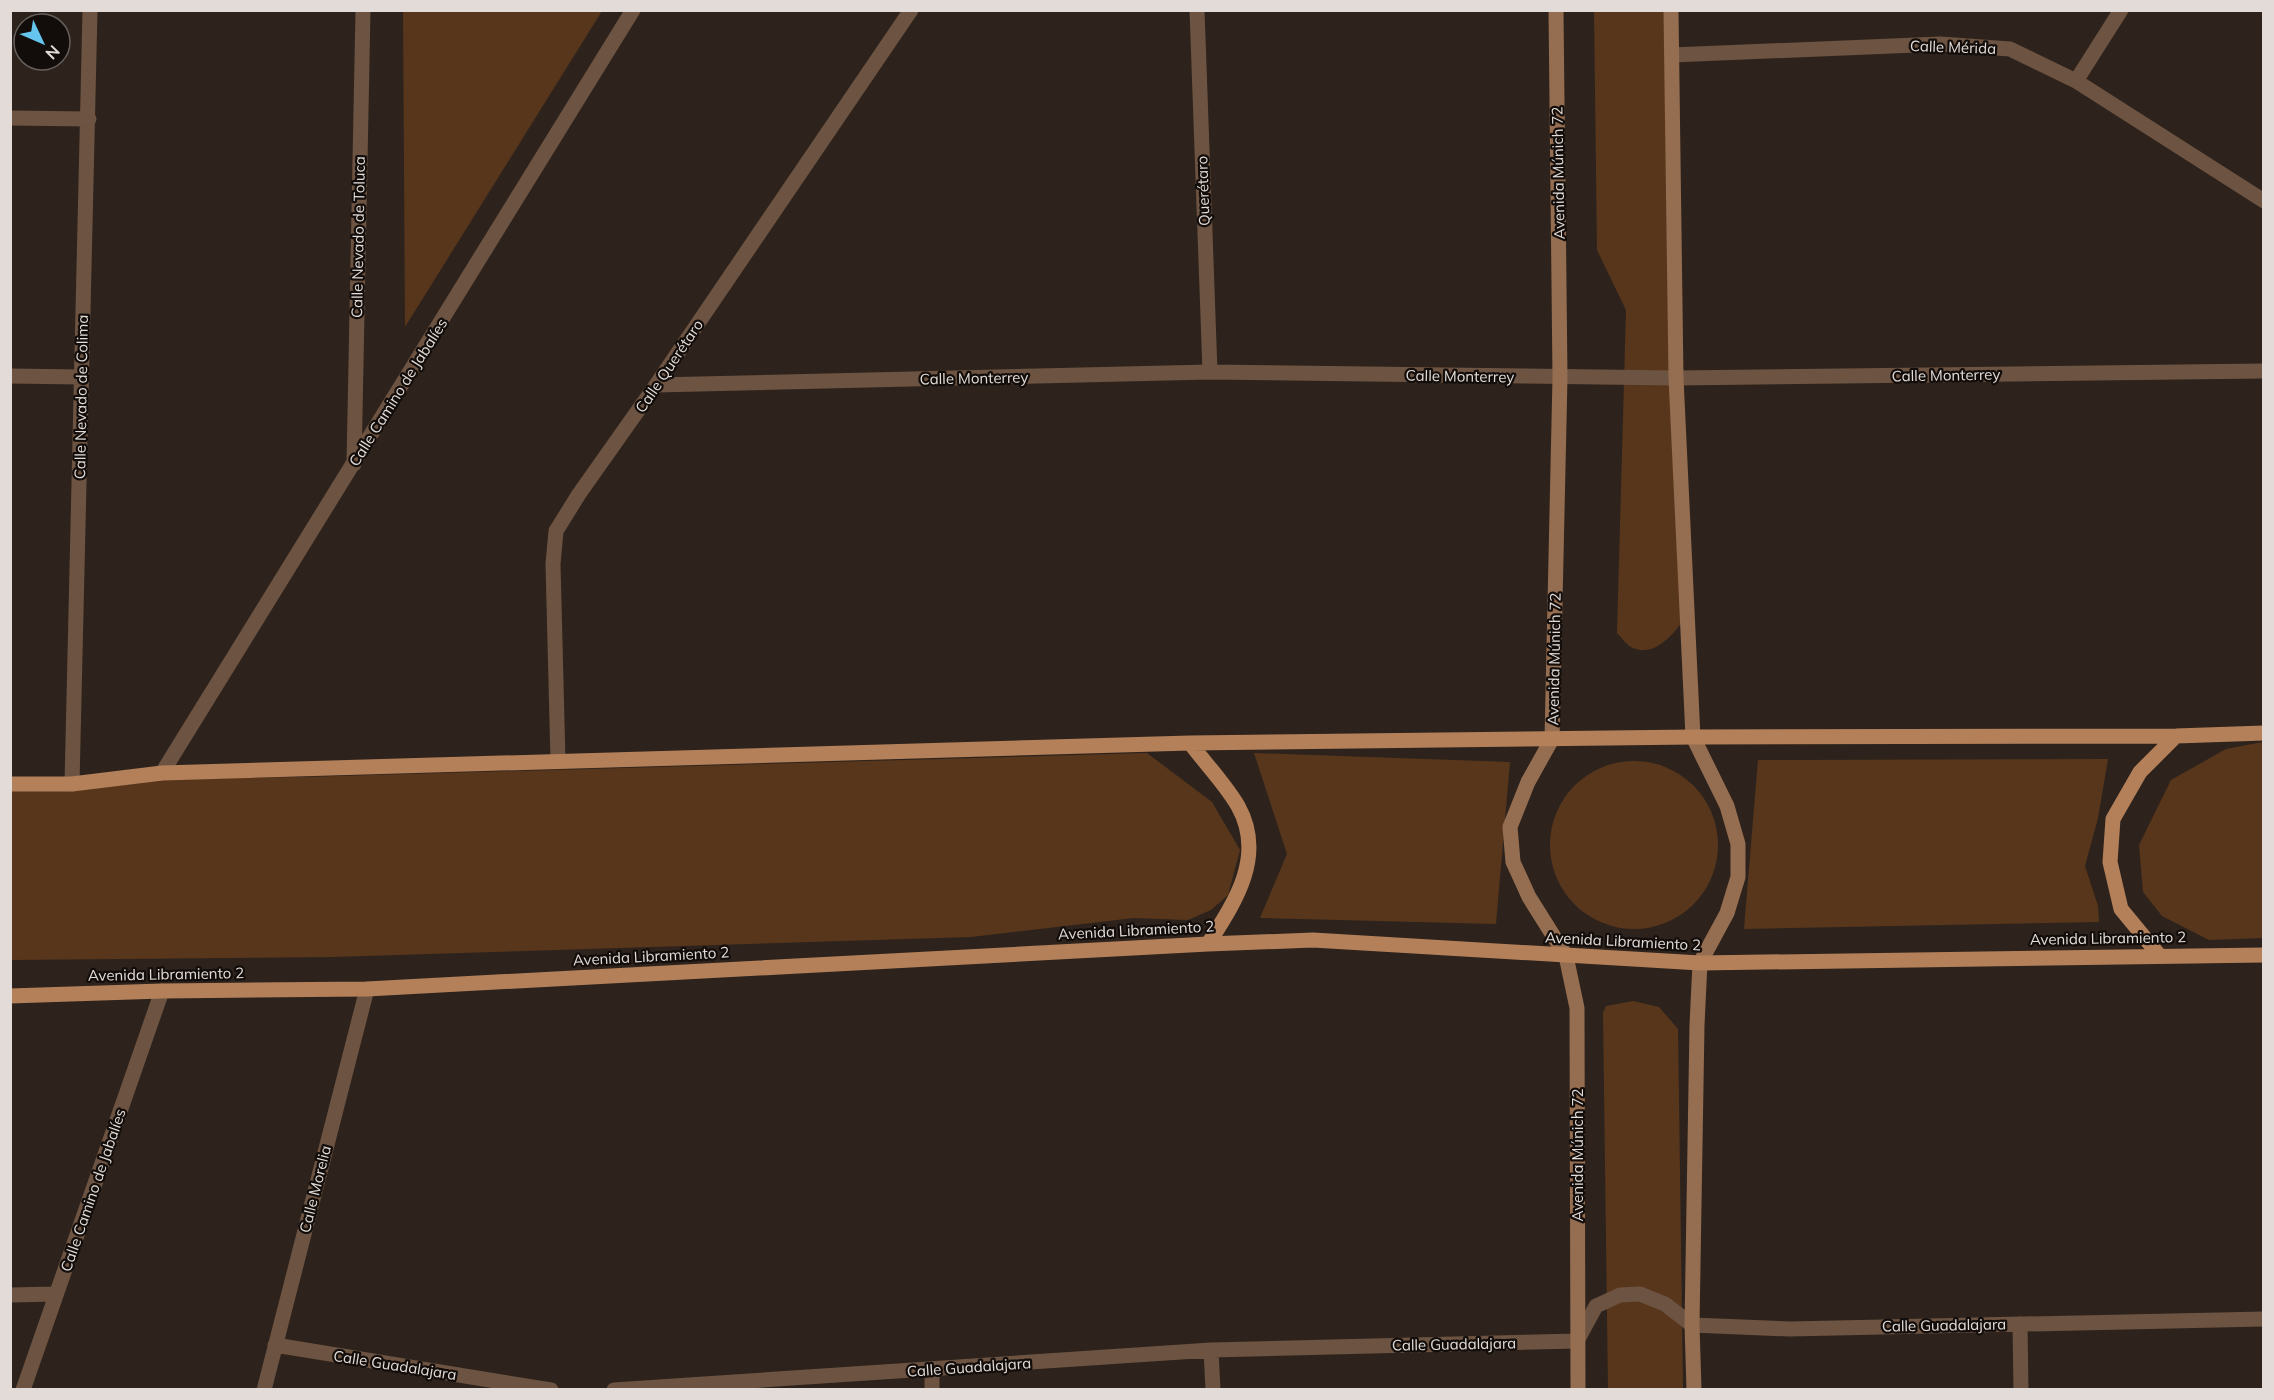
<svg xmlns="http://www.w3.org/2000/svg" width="2274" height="1400" viewBox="0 0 2274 1400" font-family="Mulish,sans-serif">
<rect width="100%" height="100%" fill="#2d231c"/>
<path fill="#58361c" d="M403 11H602L405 327Z
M1594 11H1669L1686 617C1674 633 1655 659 1631 647 1626 644 1621 637 1617 633L1626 310 1597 250Z
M2263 742V938L2209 940 2162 916 2143 892 2139 845 2171 780 2226 749Z
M1147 753 1212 802 1240 850 1228 895 1211 910 1188 920 1134 918 971 937 333 957 11 960 10 782 303 777Z
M1254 753 1510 762 1496 924 1260 918 1287 854Z
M2108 759 2098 818 2085 866 2098 906 2099 922 1744 929 1758 760Z
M1550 845a84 84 0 1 1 168 0a84 84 0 1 1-168 0Z
M1633 1001 1659 1007 1678 1029 1683 1389H1608L1603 1013 1606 1006Z"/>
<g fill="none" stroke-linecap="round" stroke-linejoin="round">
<path stroke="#6d5341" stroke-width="15" d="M1197 10 1210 372
M1672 55 1940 44 2010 49 2076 81 2264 201
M2076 81 2121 10
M10 118 89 119
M10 376 81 377
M656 385 1210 372 1676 378 2264 371
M354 464 363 10
M558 761 553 564 556 531 579 494 656 385 911 10
M162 773 633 10
M72 784 90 10
M10 1295 56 1294
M2020 1324 2021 1390
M275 1345 551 1390
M1211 1350 1213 1390
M23 1390 162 991
M264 1390 367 989
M614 1390 1211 1350 1577 1341 1596 1306 1620 1295 1640 1294 1665 1304 1692 1325 1789 1329 2264 1319
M932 1390V1370"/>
<path stroke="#956d50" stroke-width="15" d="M1556 10 1560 377 1552 739 1528 782 1510 827 1513 862 1529 897 1566 956 1577 1008 1578 1390
M1671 10 1676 378 1693 737 1727 806 1738 844V877L1727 913 1700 963 1697 1025 1692 1325 1694 1390"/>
<path stroke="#b4805a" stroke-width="15" d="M1190 743C1205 763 1226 785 1238 806 1266 856 1235 902 1208 944
M10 784H72L162 773 1190 743 1693 737 2176 736 2264 733
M2159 955 2121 909 2110 862 2113 819 2140 772 2176 736
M10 996 162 991 367 989 1208 944 1313 940 1700 963 2264 955"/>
</g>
<g text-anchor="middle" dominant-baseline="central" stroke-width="4.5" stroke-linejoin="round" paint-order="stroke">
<g font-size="15" fill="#e2dbd7" stroke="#120d0a">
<text transform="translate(1953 47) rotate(2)">Calle Mérida</text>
<text transform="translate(1558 173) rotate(-91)">Avenida Múnich 72</text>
<text transform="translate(1203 191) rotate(-92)">Querétaro</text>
<text transform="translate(358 237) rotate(-89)">Calle Nevado de Toluca</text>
<text transform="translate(669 366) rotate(-56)">Calle Querétaro</text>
<text transform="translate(1946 375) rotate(-1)">Calle Monterrey</text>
<text transform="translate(1460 376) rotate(1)">Calle Monterrey</text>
<text transform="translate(974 378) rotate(-1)">Calle Monterrey</text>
<text transform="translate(398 392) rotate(-58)">Calle Camino de Jabalíes</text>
<text transform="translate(81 397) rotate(-89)">Calle Nevado de Colima</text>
<text transform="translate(1554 659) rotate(-89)">Avenida Múnich 72</text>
<text transform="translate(1136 930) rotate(-3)">Avenida Libramiento 2</text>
<text transform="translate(2108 938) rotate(-1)">Avenida Libramiento 2</text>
<text transform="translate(1623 941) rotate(3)">Avenida Libramiento 2</text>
<text transform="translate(651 956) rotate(-3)">Avenida Libramiento 2</text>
<text transform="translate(166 974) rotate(-1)">Avenida Libramiento 2</text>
<text transform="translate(1577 1155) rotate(-90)">Avenida Múnich 72</text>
<text transform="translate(315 1189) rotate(-76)">Calle Morelia</text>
<text transform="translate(93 1190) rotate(-71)">Calle Camino de Jabalíes</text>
<text transform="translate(1944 1325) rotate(-1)">Calle Guadalajara</text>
<text transform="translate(1454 1344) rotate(-1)">Calle Guadalajara</text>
<text transform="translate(395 1365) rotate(9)">Calle Guadalajara</text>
<text transform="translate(969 1367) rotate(-4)">Calle Guadalajara</text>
</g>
</g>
<rect width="2274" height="1400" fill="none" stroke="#e2dbd7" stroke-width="24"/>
<g transform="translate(42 42) rotate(134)"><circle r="28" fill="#120d0a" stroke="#655f5c" stroke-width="1.5"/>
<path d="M0-4.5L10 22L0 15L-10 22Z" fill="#65c5ee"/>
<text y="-9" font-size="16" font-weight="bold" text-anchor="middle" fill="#e2dbd7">N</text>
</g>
</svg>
